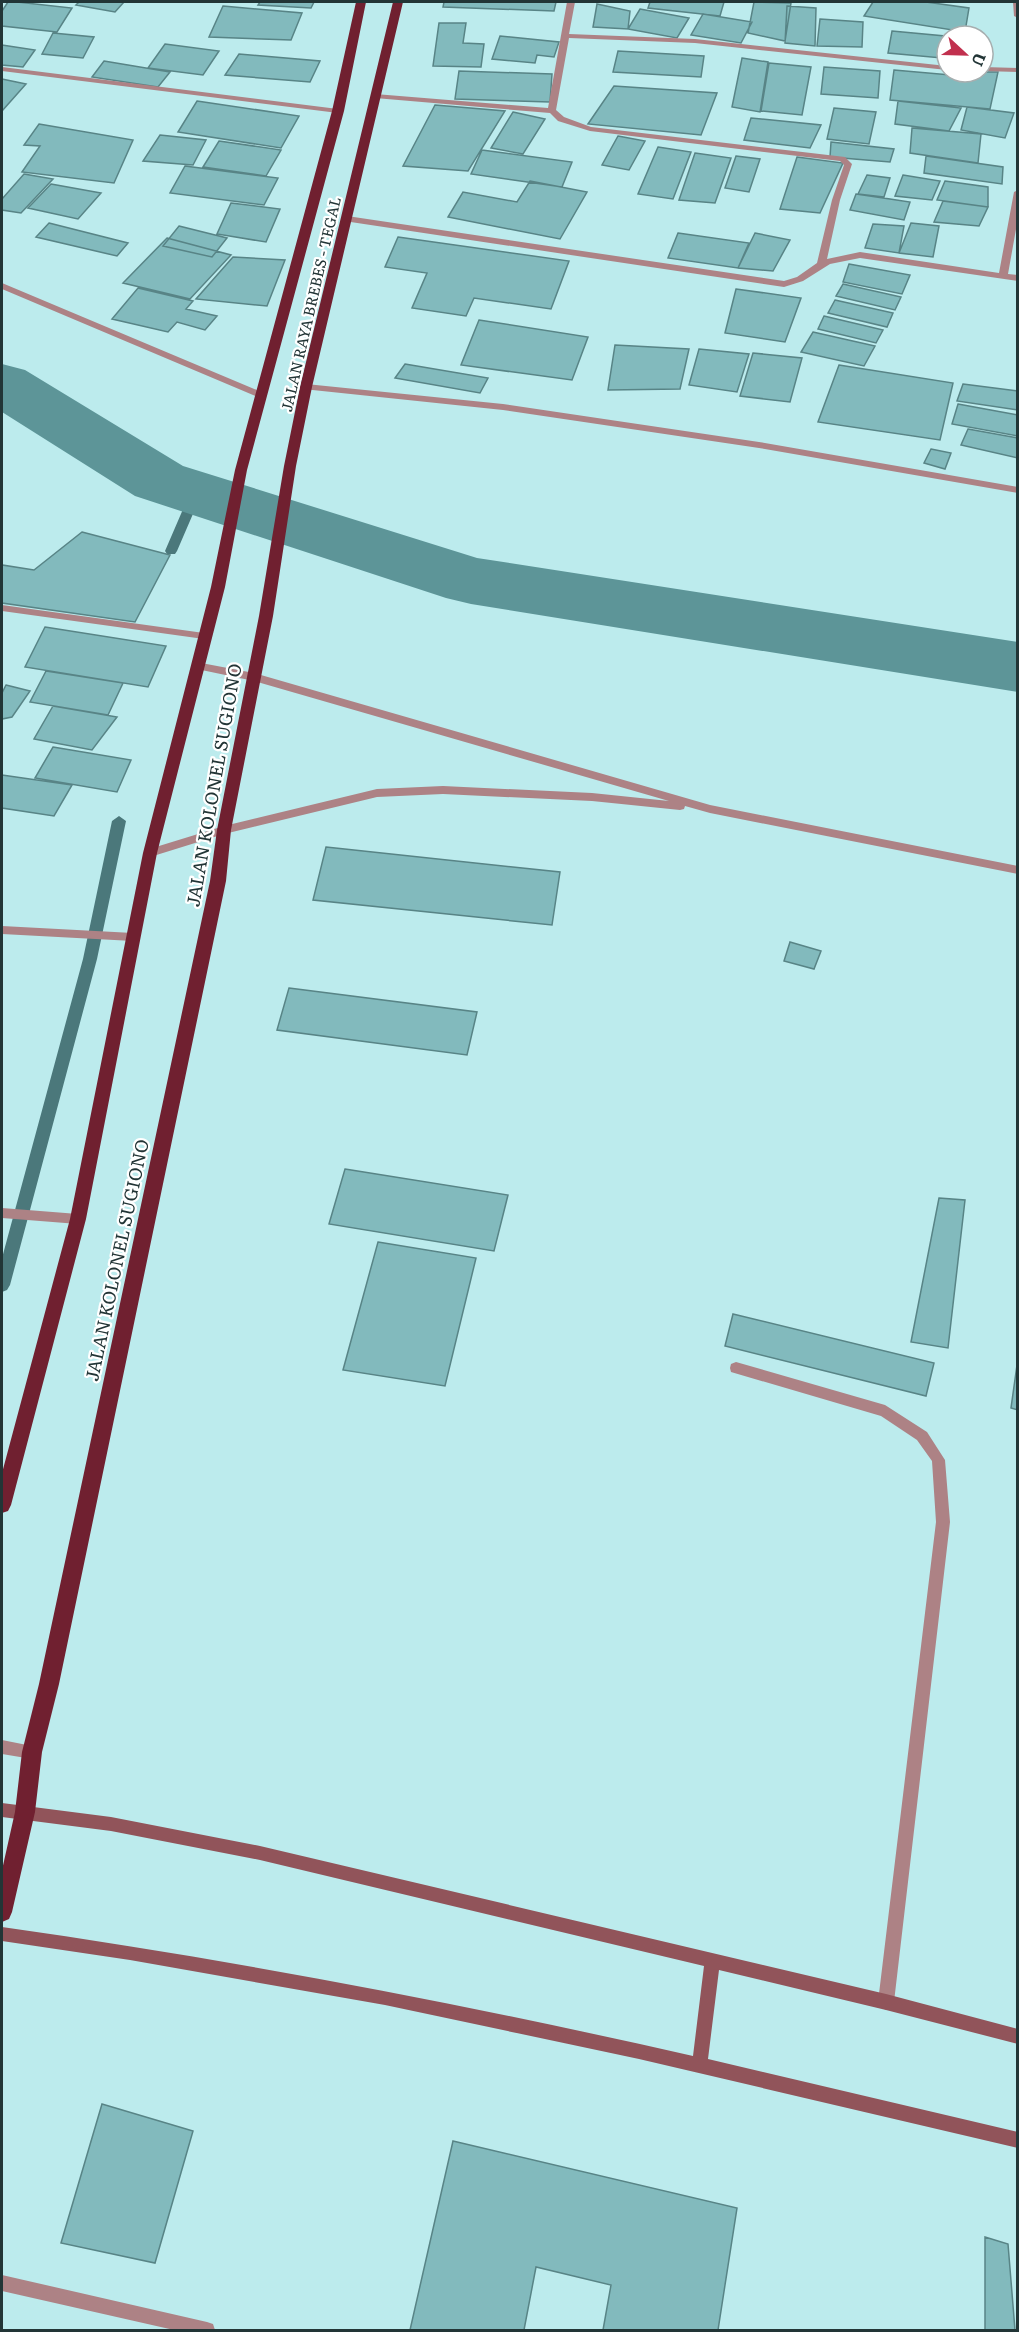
<svg xmlns="http://www.w3.org/2000/svg" width="1019" height="2332" viewBox="0 0 1019 2332" font-family="Literata,serif">
<rect width="100%" height="100%" fill="#bcebed"/>
<g fill="none" stroke-linecap="round" stroke-linejoin="round">
<path fill="#4b787b" fill-rule="evenodd" d="M196 489 202 493 177 551 175 554H167L165 551 190 493Z
M119 816 126 821 97 959 10 1285 7 1290 2 1292V1258L83 959 112 821Z"/>
<path fill="#5d9598" fill-rule="evenodd" d="M2 364 25 370 183 466 477 558 1018 642V692L471 604 446 598 135 496 2 412Z"/>
</g>
<path fill="#82babd" stroke="#588486" stroke-width="1.5" d="M8 2H17L72 8 57 32 2 26V11Z
M79 2H124L115 12 76 5Z
M260 2H314L311 8 258 5Z
M444 2H556L554 11 443 7Z
M650 2H724L720 16 648 8Z
M754 2 791 3 785 41 748 33Z
M873 2H926L969 8 965 32 864 16Z
M597 4 630 11 628 29 593 27Z
M223 6 302 13 291 40 209 37Z
M787 6 816 8 815 46 785 43Z
M640 9 689 18 677 38 628 29Z
M703 14 752 22 741 43 691 35Z
M820 19 863 22 862 47 817 46Z
M439 23H466L463 43 484 44 481 67 433 66Z
M892 31 945 36 942 58 888 53Z
M53 33 94 37 83 58 42 54Z
M500 36 559 42 554 57 537 55 535 63 492 59Z
M165 44 219 51 203 75 148 68Z
M2 45 35 50 23 67 2 65Z
M618 51 704 56 701 77 613 72Z
M239 54 320 61 310 82 225 75Z
M742 58 768 62 760 112 732 107Z
M104 61 170 72 158 87 92 77Z
M769 63 811 67 802 115 761 111Z
M824 67 880 71 878 98 821 94Z
M894 70 962 76 966 72H998L990 109 890 100Z
M459 71 552 74 550 102 455 99Z
M2 79 26 84 2 111Z
M614 86 717 93 701 135 588 124Z
M197 101 299 116 281 148 178 132Z
M898 101 961 108 949 131 895 124Z
M435 105 505 111 468 171 403 166Z
M967 107 1014 113 1005 138 961 130Z
M834 108 876 112 869 144 827 139Z
M513 112 545 119 523 154 491 148Z
M751 118 821 125 810 148 744 140Z
M39 124 133 140 114 183 22 172 40 146 24 145Z
M912 128 981 134 978 163 910 153Z
M160 135 206 140 193 165 143 161Z
M618 136 645 141 629 170 602 165Z
M219 141 281 150 266 176 203 167Z
M831 142 894 149 890 162 830 157Z
M658 147 691 152 673 199 638 194Z
M482 150 572 162 562 187 471 174Z
M695 153 731 158 715 203 679 200Z
M736 156 760 159 749 192 725 188Z
M926 156 1003 167 1002 184 924 173Z
M797 157 843 163 820 213 780 209Z
M185 166 278 178 264 205 170 193Z
M24 174 53 179 21 213 2 210V199Z
M867 175 890 178 884 197 858 194Z
M903 175 940 181 932 200 895 196Z
M530 181 587 192 560 239 448 217 463 192 517 202Z
M945 181 988 187V207L937 200Z
M51 184 101 193 78 219 28 208Z
M856 194 890 199 910 202 904 220 850 210Z
M943 201 988 207 979 226 934 222Z
M231 203 280 209 266 242 217 234Z
M49 223 128 243 117 256 36 237Z
M911 223 939 226 933 257 899 253Z
M873 224 904 226 899 253 865 248Z
M179 226 227 238 212 257 163 246Z
M678 233 749 243 738 268 668 258Z
M755 233 790 240 773 271 738 268Z
M398 237 569 261 551 309 474 298 466 316 412 308 427 273 385 267Z
M167 238 231 255 190 299 123 283Z
M233 257 285 260 267 306 196 299Z
M849 264 910 275 902 294 843 282Z
M843 284 901 297 895 310 836 296Z
M138 288 193 301 186 309 217 316 205 330 177 322 168 332 112 319Z
M736 289 801 298 785 342 725 333Z
M835 300 893 313 887 327 828 313Z
M824 316 883 330 876 343 818 329Z
M479 320 588 337 572 380 461 365Z
M813 332 875 346 864 366 801 352Z
M615 345 689 349 680 389 608 390Z
M699 349 749 354 737 392 689 385Z
M753 353 802 358 790 402 740 396Z
M405 364 488 378 480 393 395 378Z
M839 365 953 383 940 440 818 422Z
M963 384 1018 391V410L957 401Z
M958 404 1018 415V436L952 424Z
M968 429 1018 438V458L961 445Z
M931 449 951 453 945 469 924 463Z
M82 532 170 555 135 622 2 603V565L34 570Z
M45 627 166 646 148 687 25 667Z
M46 671 123 683 108 715 30 702Z
M6 685 30 691 12 717 2 719V693Z
M53 706 117 717 92 750 34 739Z
M53 747 131 760 117 792 35 778Z
M2 775 72 785 54 816 2 808Z
M326 847 560 872 552 925 313 900Z
M790 942 821 951 814 969 784 961Z
M289 988 477 1012 467 1055 277 1030Z
M345 1169 508 1195 494 1251 329 1224Z
M939 1198 965 1200 948 1348 911 1342Z
M378 1242 476 1258 445 1386 343 1370Z
M733 1314 934 1363 926 1396 725 1346Z
M1017 1365 1018 1366V1410L1011 1408Z
M102 2104 193 2131 155 2263 61 2243Z
M453 2141 737 2208 718 2330H603L611 2285 536 2267 524 2330H410Z
M985 2237 1008 2244 1015 2330H985Z"/>
<g fill="none" stroke-linecap="round" stroke-linejoin="round">
<path fill="#ad8285" fill-rule="evenodd" d="M196 662 254 673 710 805 1018 866V874L710 813 685 806 684 809 680 810 592 801 443 794 377 797 224 834 150 857 146 856 145 853 146 850 224 826 377 789 443 786 592 793 669 801 254 681 192 668V664Z
M736 1362 885 1405 927 1432 945 1460 950 1522 894 2002 891 2007 886 2010 881 2007 878 2002 936 1522 932 1461 917 1440 881 1416 731 1372 730 1368 731 1364Z"/>
<path fill="#ad8285" fill-rule="evenodd" d="M567 2H575L569 34 695 39 947 66V70L695 43 569 38 556 110 564 117 591 127 845 157 852 164 840 200 827 259 860 252 999 273 1014 192 1018 190V218L1008 274 1018 275V281L860 258 830 264 803 281 784 287 344 221 343 219 347 216 784 281 797 277 817 263 832 200 844 165 840 161 590 131 558 121 550 113 375 98 371 96 375 94 548 108Z
M1013 2H1018V18L1014 16Z
M2 67 338 109 342 111 338 113 2 71Z
M983 67 1018 68V72L983 71Z
M2 283 264 393 266 395 264 397H258L2 289Z
M306 384 503 404 759 442 1018 487V493L759 448 503 410 303 389V385Z
M2 605 204 633 209 636 204 639 2 611Z
M2 926 133 933 139 937 133 941 2 934Z
M2 1208 78 1214 82 1215 84 1219 82 1223 78 1224 2 1218Z
M2 1740 37 1747 39 1752 37 1757 32 1759 2 1754Z
M2 2275 207 2322 213 2324 215 2330H174L2 2291Z"/>
<path fill="#91545a" fill-rule="evenodd" d="M2 1803 111 1817 260 1846 886 1994 1018 2029V2044L886 2010 719 1970 708 2059 1018 2132V2148L639 2059 385 2005 130 1960 2 1941V1927C234 1960 464 2004 693 2056L704 1966 260 1860 111 1831 2 1817Z"/>
<path fill="#702030" fill-rule="evenodd" d="M356 2H366L344 111 247 470 225 587 157 853 86 1219 11 1505 8 1511 2 1513V1473L70 1219 143 853 211 587 235 470 332 111Z
M393 2H403L312 387 296 466 273 616 231 830 226 881 59 1684 42 1752 35 1812 12 1912 9 1919 2 1922V1870L15 1812 22 1752 39 1684 210 881 217 830 259 616 284 466 300 387Z"/>
</g>
<g text-anchor="middle" dominant-baseline="central" stroke-width="4.5" stroke-linejoin="round" paint-order="stroke">
<g font-size="15" fill="#223536" stroke="#fff">
<text transform="translate(310 304) rotate(-77)">JALAN RAYA BREBES - TEGAL</text>
</g>
<g font-size="18" fill="#223536" stroke="#fff">
<text transform="translate(213 785) rotate(-80)">JALAN KOLONEL SUGIONO</text>
<text transform="translate(116 1260) rotate(-78)">JALAN KOLONEL SUGIONO</text>
</g>
</g>
<rect width="1019" height="2332" fill="none" stroke="#223536" stroke-width="6"/>
<g transform="translate(965 54) rotate(112)"><circle r="28" fill="#ffffff" stroke="#a7aeaf" stroke-width="1.5"/>
<path d="M0-4.5L10 22L0 15L-10 22Z" fill="#c1304e"/>
<text y="-9" font-size="16" font-weight="bold" text-anchor="middle" fill="#223536">U</text>
</g>
</svg>
